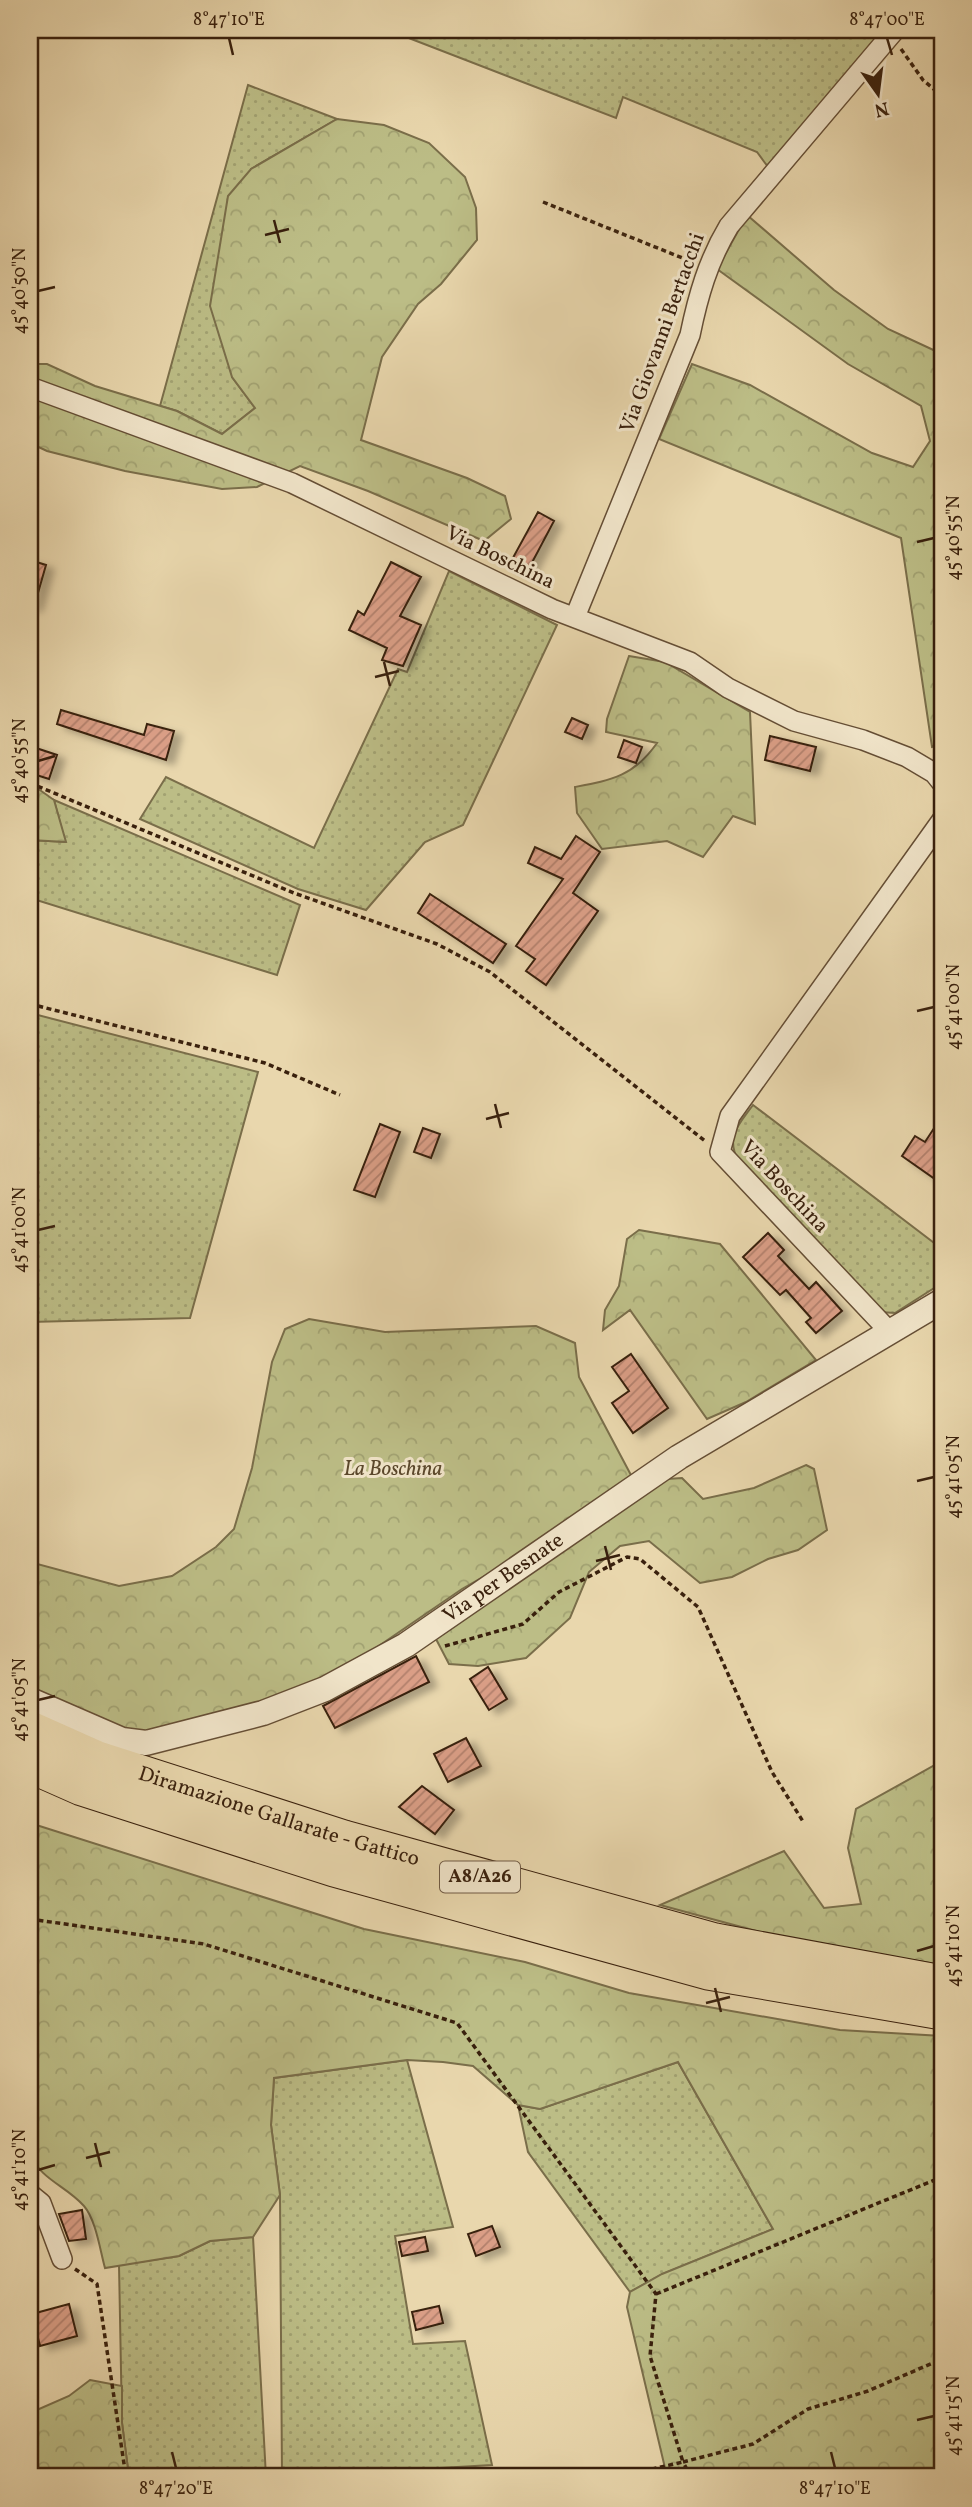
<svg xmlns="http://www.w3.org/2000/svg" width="972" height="2507" viewBox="0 0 972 2507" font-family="Vollkorn,serif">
<defs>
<pattern id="grass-dots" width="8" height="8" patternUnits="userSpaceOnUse" patternTransform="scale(1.75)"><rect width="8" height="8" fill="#bcbd86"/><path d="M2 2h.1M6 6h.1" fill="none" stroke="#a2a272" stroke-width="1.8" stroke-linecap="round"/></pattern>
<pattern id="forest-crowns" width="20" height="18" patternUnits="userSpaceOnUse" patternTransform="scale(1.75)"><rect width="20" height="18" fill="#bcbd86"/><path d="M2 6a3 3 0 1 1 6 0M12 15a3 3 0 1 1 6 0" fill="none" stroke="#a2a272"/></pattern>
<pattern id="building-hatch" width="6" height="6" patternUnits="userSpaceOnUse" patternTransform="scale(1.75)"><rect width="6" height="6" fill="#da9e86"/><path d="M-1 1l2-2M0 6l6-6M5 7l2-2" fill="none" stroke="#b2806c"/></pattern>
<filter id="shadow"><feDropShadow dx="8" dy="4.5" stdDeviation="3.5" flood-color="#0004"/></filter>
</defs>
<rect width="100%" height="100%" fill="#e9d7ad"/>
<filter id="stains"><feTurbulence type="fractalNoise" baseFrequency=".00286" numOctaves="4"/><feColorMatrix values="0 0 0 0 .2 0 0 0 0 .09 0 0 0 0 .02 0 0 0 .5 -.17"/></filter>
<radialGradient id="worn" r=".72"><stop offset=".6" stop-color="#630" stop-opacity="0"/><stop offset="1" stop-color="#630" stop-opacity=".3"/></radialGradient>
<path fill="url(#grass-dots)" stroke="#7a6e4a" stroke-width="2" d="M388 30H883L768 167 757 152 623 97 616 118Z
M248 85 337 119 251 169 232 377 255 408 222 434 177 411 160 406Z
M449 571 557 625 463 825 425 842 366 910 298 889 140 819 166 777 314 848 398 669 407 672Z
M54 800 300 905 277 975 30 898V840L65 842Z
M30 1013 258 1072 190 1318 30 1322Z
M753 1105 942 1249V1283L895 1313 880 1312 740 1165C725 1137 736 1128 753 1105Z
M407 2060 453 2227 395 2236 413 2344 465 2341 492 2465 282 2477 280 2195 271 2125 274 2078Z
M678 2062 773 2229 663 2274 630 2292 528 2152 518 2105 540 2109Z
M253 2237 266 2477H129L122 2423 119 2265 179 2256 210 2241Z"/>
<path fill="url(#forest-crowns)" stroke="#7a6e4a" stroke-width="2" d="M337 119 384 125 429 143 465 177 476 208 477 240 441 284 418 304 382 357 361 440 467 478 505 496 511 519 484 541 368 491 300 466 257 487 222 489 125 471 47 451 30 443V364H47L95 386 177 411 222 434 255 408 232 377 210 306 228 196 251 169Z
M747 215 834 290 888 329 942 354V744L932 747 901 538 659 439 692 364 750 385 872 453 913 467 930 441 921 406 848 364 717 269Z
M629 656 665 662 750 712 755 824 733 816 703 857 667 841 602 849 577 813 575 787C612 780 634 776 657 743L606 732 607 719Z
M30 783 54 800 66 842 30 840Z
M639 1230 720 1244 816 1360 746 1402 707 1419 630 1310 603 1330 605 1310 619 1286 627 1239Z
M309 1319 385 1332 536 1326 575 1343 579 1377 632 1477 509 1562 462 1589 348 1667 285 1694 237 1710 132 1734 30 1692V1562L119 1586 172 1576 216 1547 234 1529 252 1468 272 1362 285 1329Z
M806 1465 814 1469 827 1530 798 1550 768 1559 732 1577 700 1583 649 1541 620 1546 589 1572 570 1618 526 1658 478 1666 449 1664 436 1639 667 1479 682 1478 703 1499 754 1488Z
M942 1761V1965L793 1941 660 1905 784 1851 824 1908 861 1904 848 1848 856 1809Z
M30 1823 364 1929 525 1962 629 1993 840 2030 942 2036V2477H613L665 2468 627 2307 630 2292 662 2274 773 2229 678 2062 540 2109 518 2105 473 2066 443 2062 407 2060 274 2078 271 2125 280 2195 253 2237 210 2241 179 2256 105 2268C100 2250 96 2220 84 2206 65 2185 41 2180 30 2154Z
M90 2380 122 2386V2423L129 2477H30V2413L69 2396Z"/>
<path fill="url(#building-hatch)" stroke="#39200d" stroke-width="2" filter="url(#shadow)" d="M538 512 554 521 526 574 509 565Z
M30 560 46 565 34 607H30Z
M391 562 421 577 400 616 421 625 403 666 382 660 387 648 349 630 358 611 364 615Z
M61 710 144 735 147 724 174 731 166 760 57 724Z
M572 718 588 725 582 739 565 732Z
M770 736 816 747 810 771 765 760Z
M624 740 642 747 636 763 618 757Z
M30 746 57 755 49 779 30 773Z
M576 836 600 852 573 893 598 911 546 985 526 971 535 959 516 946 563 879 528 863 535 847 561 859Z
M430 894 506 944 493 963 418 913Z
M942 1116V1184L902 1156 915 1136 925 1142Z
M380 1124 400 1132 375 1197 354 1190Z
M423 1128 440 1134 431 1158 414 1152Z
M768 1233 784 1250 778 1256 809 1289 816 1282 842 1311 816 1333 806 1322 811 1318 786 1290 780 1295 743 1257Z
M631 1354 668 1408 633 1433 612 1403 629 1391 612 1367Z
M416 1656 429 1682 335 1728 323 1706Z
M488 1667 507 1699 489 1710 470 1679Z
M466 1738 481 1766 448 1782 434 1754Z
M422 1786 454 1810 435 1834 399 1807Z
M82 2210 86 2239 69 2241 59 2214Z
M492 2226 500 2247 476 2256 468 2234Z
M425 2237 428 2251 402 2256 399 2242Z
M69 2304 77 2336 40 2346 32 2314Z
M439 2306 443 2323 416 2330 412 2312Z"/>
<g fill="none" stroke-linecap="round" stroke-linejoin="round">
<defs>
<path id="minor" d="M30 387 292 483 552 609 690 662 728 688 794 721 863 740 907 757 934 773 942 783
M575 617 690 335C698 296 708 261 729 226L895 30
M888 1330 720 1152 730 1116 942 820
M30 2194 41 2203 62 2259"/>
<g id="tertiary">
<path id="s1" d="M30 1700 122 1740 146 1743 263 1713 325 1689 406 1645 679 1457 942 1301"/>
</g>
<g id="motorway">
<path id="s2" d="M30 1730 95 1759 344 1839 715 1942 942 1984"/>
<path d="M30 1764 82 1787 334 1868 708 1971 942 2011"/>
</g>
</defs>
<use href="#minor" stroke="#654e35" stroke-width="22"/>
<use href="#tertiary" stroke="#654e35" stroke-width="27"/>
<use href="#motorway" stroke="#39200d" stroke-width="39"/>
<path stroke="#39200d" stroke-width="3.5" stroke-dasharray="5 3.5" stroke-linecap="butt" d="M901 49 923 80 942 96
M543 202 690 261
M30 783 294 893 437 944 490 972 705 1141
M30 1004 265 1063 340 1095
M445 1646 523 1624 559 1592 627 1557 640 1559 698 1607 772 1772 804 1823
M30 1919 204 1944 457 2023 656 2294 650 2356 683 2462 617 2477
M75 2269 97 2284 126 2477
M656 2294 942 2177
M691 2477 683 2462 753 2444 808 2409 868 2391 942 2359"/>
<use href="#minor" stroke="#f1e5ca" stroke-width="19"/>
<use href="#tertiary" stroke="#f1e5ca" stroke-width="24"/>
<use href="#motorway" stroke="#e9d7ad" stroke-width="37"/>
</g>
<path fill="none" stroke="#39200d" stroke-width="2.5" d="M229 38 233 55M887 38 892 55M274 220 280 243M265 235 289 229M38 291 55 287M917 542 934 538M384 662 390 686M375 677 399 671M38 761 55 756M917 1011 934 1007M495 1104 501 1128M486 1119 509 1113M38 1230 55 1226M917 1481 934 1477M605 1546 611 1570M596 1561 620 1555M38 1700 55 1696M917 1951 934 1946M715 1988 721 2012M706 2003 730 1997M95 2143 101 2167M86 2158 110 2152M38 2170 55 2165M917 2420 934 2416M172 2452 176 2468M831 2452 835 2468"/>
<g text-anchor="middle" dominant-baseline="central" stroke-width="6" stroke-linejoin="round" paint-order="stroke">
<rect fill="#f1e5ca" stroke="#705b46" stroke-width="2" x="440" y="1861.5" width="80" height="31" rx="5"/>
<g font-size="19" font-weight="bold" fill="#39200d">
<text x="480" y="1877">A8/A26</text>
</g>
<g font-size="21" fill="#39200d" stroke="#f1e5ca">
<text transform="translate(663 333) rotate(-70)">Via Giovanni Bertacchi</text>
<text transform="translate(500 558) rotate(26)">Via Boschina</text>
<text transform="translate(784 1187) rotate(47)">Via Boschina</text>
<text stroke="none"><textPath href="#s1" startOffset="522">Via per Besnate</textPath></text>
<text stroke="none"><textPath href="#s2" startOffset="264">Diramazione Gallarate - Gattico</textPath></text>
</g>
<g font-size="21" font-style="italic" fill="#5a472b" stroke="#f1e5ca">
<text x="393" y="1469">La Boschina</text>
</g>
</g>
<rect width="972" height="2507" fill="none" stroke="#e9d7ad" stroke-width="77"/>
<g transform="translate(878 94) rotate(166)" stroke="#f1e5ca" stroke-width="5" paint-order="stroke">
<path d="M0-5L12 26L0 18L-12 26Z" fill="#39200d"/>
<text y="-10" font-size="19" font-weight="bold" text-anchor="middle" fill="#39200d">N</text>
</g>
<rect x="38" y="38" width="896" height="2430" fill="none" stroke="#39200d" stroke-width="2.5"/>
<g font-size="18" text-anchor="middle" fill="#39200d">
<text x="229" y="25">8°47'10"E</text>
<text x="887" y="25">8°47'00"E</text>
<text transform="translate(19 291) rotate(-90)" y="6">45°40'50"N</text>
<text transform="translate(953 538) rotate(-90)" y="6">45°40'55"N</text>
<text transform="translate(19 761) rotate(-90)" y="6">45°40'55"N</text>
<text transform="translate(953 1007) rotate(-90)" y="6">45°41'00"N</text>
<text transform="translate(19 1230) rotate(-90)" y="6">45°41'00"N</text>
<text transform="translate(953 1477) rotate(-90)" y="6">45°41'05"N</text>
<text transform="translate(19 1700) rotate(-90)" y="6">45°41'05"N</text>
<text transform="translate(953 1946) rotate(-90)" y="6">45°41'10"N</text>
<text transform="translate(19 2170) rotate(-90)" y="6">45°41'10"N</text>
<text transform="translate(953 2416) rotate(-90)" y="6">45°41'15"N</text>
<text x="176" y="2494">8°47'20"E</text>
<text x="835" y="2494">8°47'10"E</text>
</g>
<rect width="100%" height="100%" filter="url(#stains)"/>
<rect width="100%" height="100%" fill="url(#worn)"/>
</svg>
